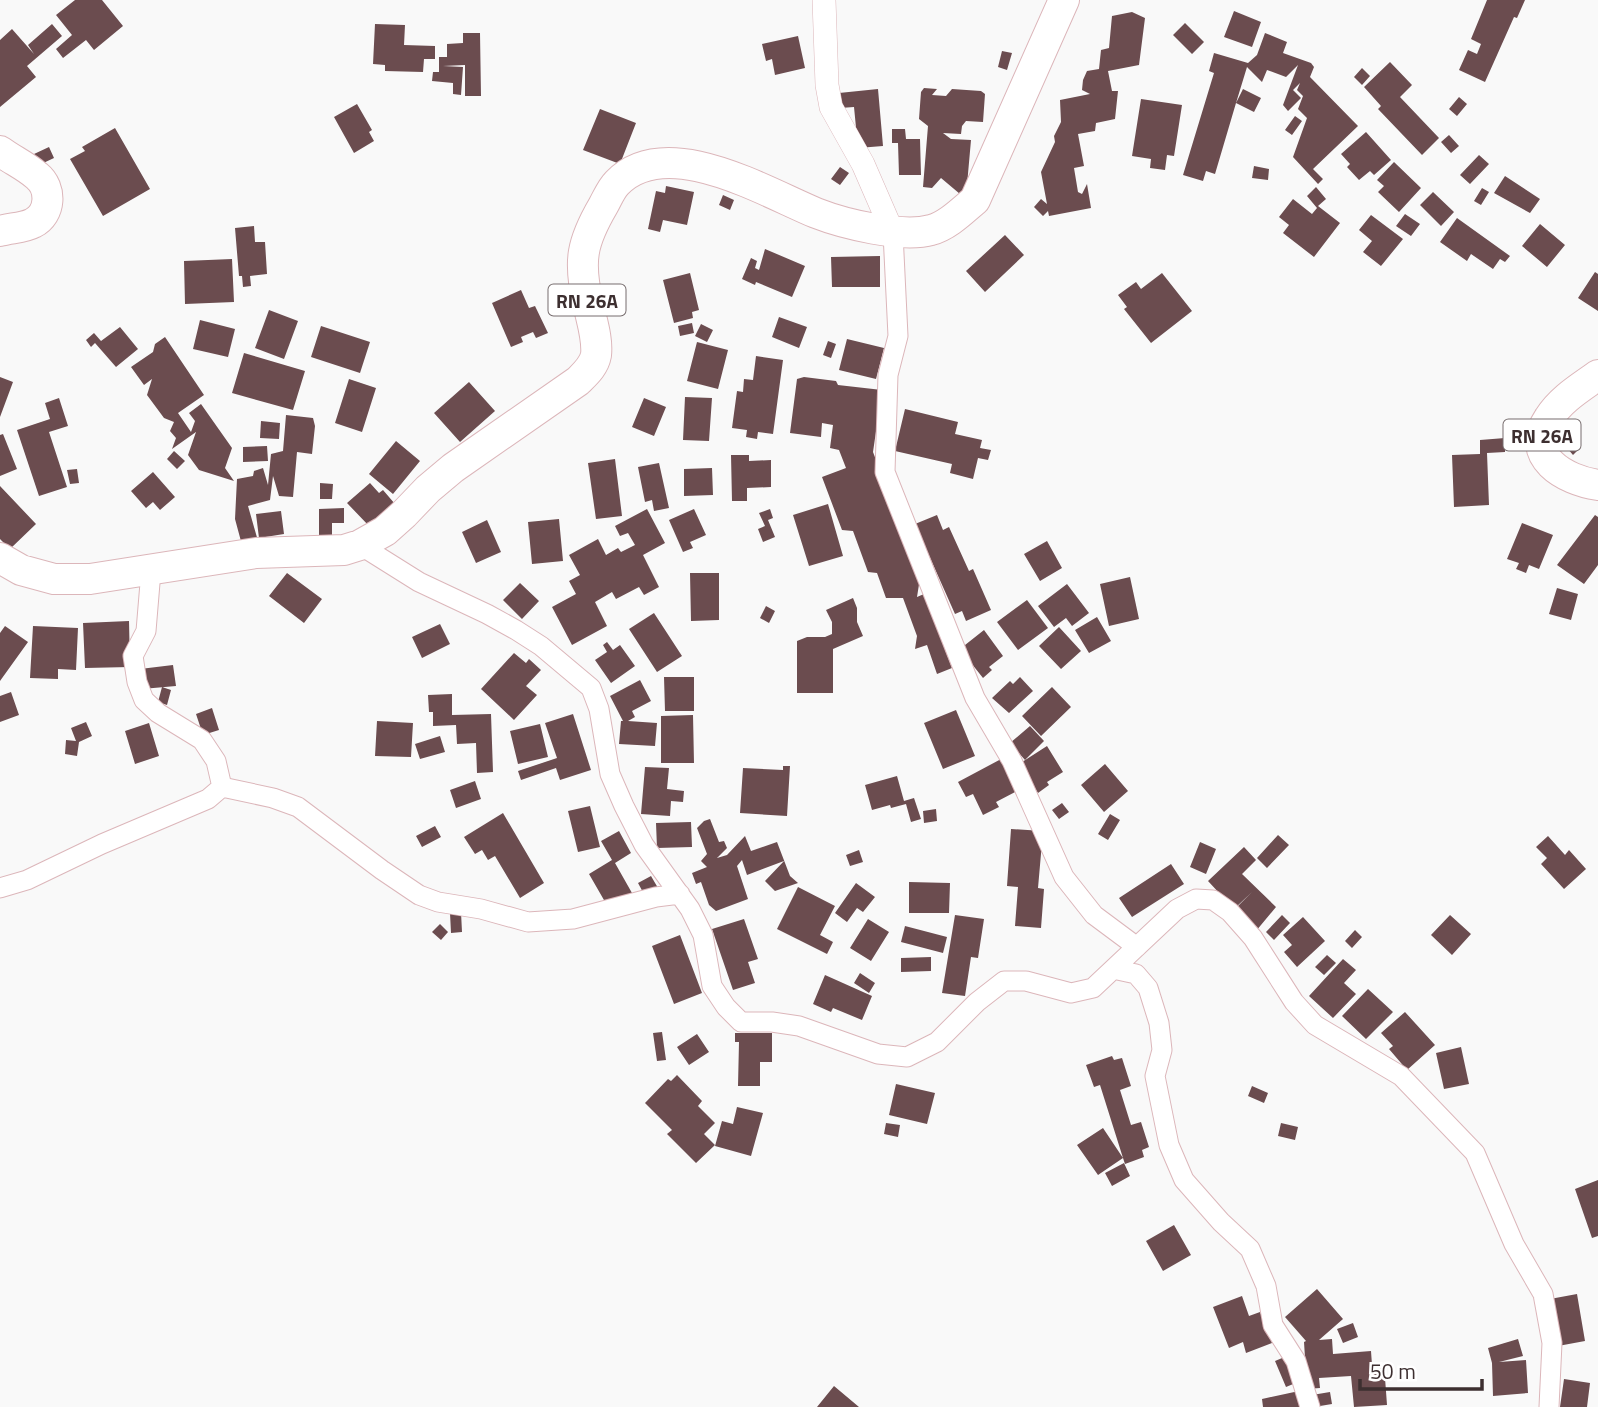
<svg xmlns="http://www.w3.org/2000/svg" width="1598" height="1407" viewBox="0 0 1598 1407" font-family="'Titillium Web',sans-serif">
<rect width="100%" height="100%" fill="#f9f9f9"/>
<path fill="#6b4c4f" d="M75 0H102L123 26 94 50 86 40 63 58 56 49 72 35 56 15Z
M1487 0H1525L1517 18 1514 17 1485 82 1459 70 1468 50 1477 54 1481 44 1471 39Z
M1234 11 1261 22 1252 47 1224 37Z
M1132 12 1145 18 1139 65 1108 71 1112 91H1118L1115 119 1096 123 1095 131 1078 134 1084 166 1074 168 1078 192 1082 194 1087 184 1091 208 1049 216 1048 211 1043 216 1034 207 1041 199 1047 204 1041 172 1055 142 1054 136 1061 122 1060 100 1090 94 1082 90 1083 80 1087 71 1099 69 1101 50 1109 48 1112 16Z
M1185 23 1204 42 1192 54 1173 35Z
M52 24 62 36 27 66 36 77 0 107V40L12 29 34 54 28 45Z
M375 24 405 25 404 45 435 46V59H424L423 72 385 71V65L373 64Z
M463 33H480L481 96H465V65L443 66 463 67 461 95 453 94V83L432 81 433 72H439V57H447V44L463 43Z
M1265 33 1287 42 1283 53 1311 63 1314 67 1310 77 1358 126 1313 169 1323 179 1318 184 1293 157 1307 118 1298 109 1303 96 1297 90 1300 83 1293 90 1301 98 1288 111 1283 105 1298 65 1286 77 1267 70 1262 82 1247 67 1236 103 1243 89 1261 98 1254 112 1236 103 1215 174 1206 171 1203 181 1183 175 1214 73 1209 71 1214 53 1248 63 1257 55Z
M798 36 805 68 775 75 772 59 766 61 762 44Z
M1002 51 1012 53 1007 70 998 67Z
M1390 62 1412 85 1400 97 1439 138 1422 155 1378 109 1381 106 1364 87Z
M1362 68 1370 76 1362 85 1354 77Z
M924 88 937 89 932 95 946 96 952 89 981 91 985 94 983 122 966 121 962 126 961 134 943 133 951 139 971 140 967 185 960 194 941 178 932 188 923 187 928 126 919 119 921 92Z
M878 89 883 146 858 148 854 107 840 108 839 93Z
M1459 97 1467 104 1457 116 1449 109Z
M1141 99 1182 105 1174 156 1167 155 1165 170 1150 168 1151 159 1132 156Z
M357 104 372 130 369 132 374 141 354 153 334 117Z
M600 109 636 123 620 164 583 150Z
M1295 116 1302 121 1292 135 1285 130Z
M115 128 150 189 103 216 70 159 85 151 82 147Z
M892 129H905L906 139H920L921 175H899L898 143H892Z
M1366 132 1391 160 1374 175 1370 171 1359 180 1347 167 1350 164 1341 154Z
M1449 135 1459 146 1451 153 1441 142Z
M49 147 54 158 39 165 34 154Z
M1479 155 1489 164 1470 184 1460 175Z
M1394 162 1421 188 1399 212 1378 192 1384 186 1377 180Z
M1254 166 1269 169 1268 180 1252 178Z
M840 167 849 173 840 185 831 179Z
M1505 176 1540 199 1530 213 1494 193Z
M666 186 694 192 687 225 663 220 660 232 648 229 656 191 665 193Z
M1316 187 1326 199 1318 206 1340 223 1314 257 1283 233 1289 225 1279 217 1293 199 1312 214 1317 208 1307 196Z
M1482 188 1489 192 1481 205 1474 201Z
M1433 192 1454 212 1441 226 1420 205Z
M723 195 734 200 730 210 719 205Z
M1405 214 1420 224 1411 236 1396 226Z
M1371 215 1403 239 1381 266 1363 252 1372 241 1359 230Z
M1457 218 1510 256 1505 262 1500 259 1493 269 1471 254 1467 261 1440 242Z
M1540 224 1565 245 1547 267 1522 246Z
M254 226 255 242H265L267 274 250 276 251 286 243 287 242 276H239L235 228Z
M1005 235 1024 255 985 292 966 271Z
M765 249 805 266 792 297 756 282 755 285 742 279 751 258 757 261 755 268 759 270Z
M880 256V287H832L831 257Z
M232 259 234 302 185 304 184 261Z
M1595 272 1598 274V311L1578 298Z
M690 273 699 310 692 312 693 318 674 323 663 280Z
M1162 273 1192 311 1151 343 1124 309 1127 307 1118 295 1136 282 1141 289Z
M521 290 529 308 535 306 548 333 536 338 533 332 521 337 523 342 511 347 492 303Z
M269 310 298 321 284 359 255 348Z
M779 317 807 327 799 348 772 337Z
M200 320 235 329 228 357 193 349Z
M692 323 694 333 680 336 678 326Z
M701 324 713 330 707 342 695 336Z
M321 326 370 342 360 373 311 357Z
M120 327 138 349 116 367 95 343 91 347 86 340 94 333 101 341Z
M165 337 204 395 178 413 191 432 195 421 189 413 201 404 232 448 225 468 234 481 199 470 188 455 196 432 172 449 176 438 170 431 174 422 164 418 147 395 152 379 144 385 131 367 153 352 155 344Z
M847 339 884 348 876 379 839 370Z
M828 341 836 344 831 358 823 355Z
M697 342 728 350 718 389 687 381Z
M244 353 305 371 293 410 232 393Z
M756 356 783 360 773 434 758 432 757 439 746 437 747 430 732 428 737 391 743 392 744 379 753 380Z
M0 377 13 382 0 417Z
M804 377 836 381 838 385 882 390 873 452 920 578 917 597 924 594 952 668 937 674 927 645 915 649 917 636 903 598H886L877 573 868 572 853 531 842 530 822 477 846 468 839 450 830 448 833 425 822 423 821 437 790 433 797 379Z
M349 379 376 388 362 432 335 423Z
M469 382 495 411 460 442 434 413Z
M685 397 712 398 709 441 683 440Z
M59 398 68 426 49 432 67 487 39 496 17 430 50 419 45 403Z
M644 398 666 407 654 436 632 427Z
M905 409 958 422 955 434 982 440 980 448 991 450 988 460 978 458 973 479 950 473 952 464 895 451Z
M286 415 313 418 315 426 312 454 297 452 293 497 279 496 273 476 270 500 248 506 258 541 242 545 235 519 237 479 253 476 254 471 263 468 268 485 271 454 283 451Z
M261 421 280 423 279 439 260 438Z
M3 434 17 469 0 476V435Z
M1570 435 1581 447 1573 455 1562 442Z
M1505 438V452L1487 453 1489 505 1454 507 1452 455 1480 454V440Z
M396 441 420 461 393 494 369 474Z
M267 446 268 461 243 462V447Z
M174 451 185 461 177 469 167 459Z
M731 455H749V461L771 460V487L747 488V501H732Z
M615 459 622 516 596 519 588 463Z
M659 463 669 508 654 511 652 500 645 502 638 467Z
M712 468 713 495 684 496V469Z
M77 469 79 483 70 484 67 470Z
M153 472 175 497 160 510 153 502 146 508 131 491Z
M320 483 333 484 332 499H320Z
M370 483 379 493 383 490 395 504 370 527 347 503Z
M0 486 36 524 10 549 0 539Z
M828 504 843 556 809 566 793 515Z
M344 508V523H332V540L319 541V509Z
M647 509 665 543 643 555 659 587 644 595 639 587 616 599 612 592 595 602 607 626 572 645 552 607 576 594 569 581 580 575 569 555 598 539 606 555 618 548 621 552 635 545 628 533 620 536 615 526Z
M694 509 706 535 690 542 693 548 683 552 669 520Z
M770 509 773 518 768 520 775 537 763 542 758 529 765 526 759 513Z
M281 511 284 534 259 538 256 514Z
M937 515 943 530 949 527 969 571 973 569 991 610 966 621 962 611 955 614 915 524Z
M1595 515 1598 517V565L1584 584 1557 565Z
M559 519 563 561 532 564 528 522Z
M487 520 501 552 476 563 462 532Z
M1522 523 1553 535 1539 569 1529 565 1526 573 1516 569 1519 563 1507 559Z
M1047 541 1062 568 1040 581 1024 554Z
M287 573 322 599 304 623 269 596Z
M690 573H719V620L691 621Z
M1130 577 1139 619 1109 626 1100 584Z
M520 583 539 601 522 619 503 600Z
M1067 584 1089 613 1072 626 1066 618 1054 627 1038 606Z
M1557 588 1578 594 1571 620 1549 614Z
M853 598 857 608V622L863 636 833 649V693H797V641L807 637H825L832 634V622L826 610Z
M1027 600 1048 628 1018 650 997 622Z
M766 606 775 611 769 623 760 618Z
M654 613 682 656 657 672 629 629Z
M1097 617 1111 641 1089 653 1075 630Z
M129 621 130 667 85 668 83 623Z
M440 624 450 644 422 658 412 637Z
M5 626 28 642 0 681V633Z
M33 626 78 628 76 670 58 669V679L30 678Z
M1059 627 1081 651 1061 669 1039 646Z
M984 630 1003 656 989 667 992 670 983 678 960 649Z
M607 642 613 650 620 645 635 666 611 683 595 660 607 652 603 645Z
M514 653 526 663 529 659 541 670 526 686 537 695 514 720 481 689Z
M173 665 176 686 142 689 140 669Z
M664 677H694V711H665Z
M1020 677 1033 691 1009 713 992 698 1010 681 1013 684Z
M640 680 651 701 632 711 635 717 628 721 657 723 655 746 619 744 621 721H623L610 696Z
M162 687 171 690 167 705 158 702Z
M1052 687 1071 707 1041 736 1022 716Z
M11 692 19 715 0 722V696Z
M452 694V715L491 714 493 772 477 773 476 743 457 744 456 725 433 726V712H429L428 695Z
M212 708 219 730 203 735 196 714Z
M956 710 975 756 943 769 924 723Z
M573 714 591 770 560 780 556 768 521 780 518 771 557 758 545 723Z
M693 715 694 763H661V716Z
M377 721 413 723 411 757 375 756Z
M86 722 92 736 79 742 77 756 65 754 66 740 76 741 71 728Z
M149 723 159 756 135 764 125 731Z
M540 724 548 757 518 764 510 731Z
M1030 726 1044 741 1025 760 1010 743Z
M440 736 445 752 420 759 415 744Z
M1047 746 1063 772 1047 782 1049 785 1038 793 1019 764Z
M1003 758 1019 790 996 802 999 807 983 815 973 794 966 797 958 782Z
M1105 764 1128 791 1104 812 1081 785Z
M783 766H790L787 816 740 813 743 768 783 770Z
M645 767 669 768 667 789 684 791 683 802 671 801 670 816 641 814Z
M897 776 904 801 914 798 921 819 911 822 906 804 891 808 890 805 872 810 865 785Z
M475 781 481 799 456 808 450 790Z
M1062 803 1069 812 1059 819 1052 810Z
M590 806 600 847 578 852 568 811Z
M936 809 937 821 924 823 923 811Z
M503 813 544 883 520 898 495 856 488 860 482 850 475 854 464 837Z
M1110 814 1120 820 1108 840 1098 834Z
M710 819 719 842 724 841 727 848 717 858 727 855 745 836 751 851 777 842 790 876 798 883 775 891 765 881 784 861 747 875 742 860 737 866 748 899 716 911 709 905 701 882 696 884 692 873 707 867 701 861 707 854 697 828 704 821Z
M691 822 692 847 657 848 656 823Z
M435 826 441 837 422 847 416 836Z
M1011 829 1043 831 1038 888 1044 889 1041 928 1015 926 1018 887 1007 886Z
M619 831 631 853 615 863 632 893 608 907 589 874 612 860 601 841Z
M1278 835 1289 845 1267 868 1257 858Z
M1548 836 1565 855 1569 850 1586 869 1564 889 1541 864 1547 858 1536 847Z
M1200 842 1216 849 1206 874 1190 867Z
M1244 847 1256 860 1242 874 1276 907 1256 931 1234 910 1252 892 1234 909 1208 881Z
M859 850 863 862 850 866 846 855Z
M1171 864 1184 884 1132 917 1119 898Z
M651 876 658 888 645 896 638 883Z
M909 882 950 883 949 913H909Z
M856 883 875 897 863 912 857 908 847 922 835 913Z
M798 887 835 906 820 935 833 942 827 954 777 929Z
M461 912 462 932 451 933 450 913Z
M955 915 984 919 978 958 971 957 965 996 942 993Z
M1282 915 1290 923 1274 940 1266 932Z
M1450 915 1471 934 1452 955 1431 935Z
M1303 917 1325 941 1297 967 1284 952 1292 945 1283 935Z
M744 919 758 959 748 962 755 983 733 990 712 929Z
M868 919 889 932 871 961 850 948Z
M440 924 448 932 441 940 432 932Z
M905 926 947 937 943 953 901 942Z
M1355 930 1362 937 1352 948 1345 941Z
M680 935 702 993 674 1004 652 946Z
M1327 955 1336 963 1324 975 1315 967Z
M931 957V971L901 972V958Z
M1343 959 1356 970 1344 983 1356 994 1333 1018 1309 996Z
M860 973 875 983 869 993 854 983Z
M825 975 872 996 862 1020 833 1008 831 1012 813 1004Z
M1368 989 1393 1012 1366 1039 1342 1016Z
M1405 1012 1435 1045 1407 1070 1389 1049 1393 1046 1381 1033Z
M662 1032 666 1060 657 1061 653 1033Z
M735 1033H772V1062H760V1086H738L739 1042H735Z
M697 1034 709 1052 689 1065 677 1047Z
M1461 1047 1469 1084 1444 1089 1436 1053Z
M1112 1056 1114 1060 1122 1058 1131 1086 1120 1090 1131 1125 1141 1122 1149 1147 1142 1150 1144 1157 1125 1164 1123 1158 1098 1175 1077 1145 1103 1128 1123 1158 1100 1085 1094 1087 1086 1065Z
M677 1075 702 1101 698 1106 715 1123 704 1134 715 1145 696 1163 667 1134 672 1130 645 1103 668 1079 671 1081Z
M896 1084 935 1093 927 1124 889 1115Z
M1252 1086 1268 1093 1264 1103 1248 1096Z
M737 1107 763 1113 751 1156 715 1146 722 1121 733 1124Z
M886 1123 900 1125 898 1137 884 1134Z
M1281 1123 1298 1127 1295 1140 1278 1136Z
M1124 1163 1130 1176 1112 1186 1105 1173Z
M1598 1180V1236L1592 1238 1575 1189Z
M1174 1225 1191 1255 1163 1271 1146 1241Z
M1317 1289 1343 1319 1319 1340 1332 1339 1333 1354 1371 1351 1372 1365 1384 1364 1387 1405 1354 1407 1351 1376 1319 1378 1320 1388 1307 1389 1304 1342 1306 1341 1285 1317Z
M1577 1294 1585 1341 1558 1346 1550 1299Z
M1242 1296 1249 1316 1260 1312 1272 1343 1246 1353 1243 1342 1229 1348 1213 1307Z
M1353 1323 1358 1337 1343 1343 1337 1329Z
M1518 1339 1523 1356 1499 1362 1526 1360 1528 1393 1493 1396 1492 1363 1488 1348Z
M1287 1356 1298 1382 1286 1387 1275 1361Z
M1564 1379 1590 1383 1587 1407H1560Z
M834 1386 859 1407H817Z
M1299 1391 1303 1407H1263L1262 1399Z
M1330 1392 1332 1404 1314 1407 1312 1395Z"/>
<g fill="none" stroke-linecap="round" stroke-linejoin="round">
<defs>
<path id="minor" d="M893 233 898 336 888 375 885 472 975 698 1012 761 1064 877 1094 915 1137 947
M360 545 419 582 487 614 516 630 541 646 591 688 599 709 610 774 624 806 644 845 690 909 703 935 712 986 726 1007 741 1022H772L799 1026 878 1054 907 1057 937 1042 977 1002 1004 981H1026L1071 993 1093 988 1177 909 1196 899 1213 900 1230 912 1253 938 1294 1002 1315 1025 1401 1076 1475 1153 1514 1244 1543 1294 1552 1343 1549 1407
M222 787 273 798 298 807 382 870 419 895 438 902 481 909 528 922 573 919 656 897 680 894
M0 888 27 880 102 844 208 799 222 787 216 761 202 740 158 713 144 700 137 682 133 656 146 631 151 571
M1113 969 1136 974 1148 988 1159 1023 1162 1050 1155 1076 1169 1145 1184 1180 1221 1222 1250 1249 1266 1286 1273 1325 1296 1361 1310 1407"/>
<path id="tertiary" d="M824 0 827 85 831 107 863 164 893 233"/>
<path id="primary" d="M0 151C12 160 26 166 37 176 52 188 51 214 33 223 24 228 10 228 0 231
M1598 375C1580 388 1561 399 1549 418 1523 457 1565 480 1598 485
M0 558 21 570 54 579H90L256 553 344 550 360 545 385 531 404 514 428 489 453 468 578 381C586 373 594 366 596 355 598 338 591 319 588 303 578 261 582 242 603 206 607 199 611 189 617 183 666 132 765 192 816 213 844 224 902 238 931 230 947 226 962 211 975 200L1064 0"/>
</defs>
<use href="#minor" stroke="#dcb6ba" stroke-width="21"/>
<use href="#tertiary" stroke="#dcb6ba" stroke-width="24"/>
<use href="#primary" stroke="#dcb6ba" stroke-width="32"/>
<use href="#minor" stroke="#fff" stroke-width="19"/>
<use href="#tertiary" stroke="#fff" stroke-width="23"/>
<use href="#primary" stroke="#fff" stroke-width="30"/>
</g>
<g text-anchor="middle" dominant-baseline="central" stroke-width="7" stroke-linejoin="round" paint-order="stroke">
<g fill="#fff" stroke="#776d6e" stroke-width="2">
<rect x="548.5" y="284.5" width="77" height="31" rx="5"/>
<rect x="1503.5" y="419.5" width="77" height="31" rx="5"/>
</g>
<g font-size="19" font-weight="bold" fill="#3d2f30">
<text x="587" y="300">RN 26A</text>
<text x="1542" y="435">RN 26A</text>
</g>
</g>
<path d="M1360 1379v10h122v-10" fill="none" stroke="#3d2f30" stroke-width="3.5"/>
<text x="1370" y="1379" font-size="21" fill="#3d2f30" stroke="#ffffff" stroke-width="5" paint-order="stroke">50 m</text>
</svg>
